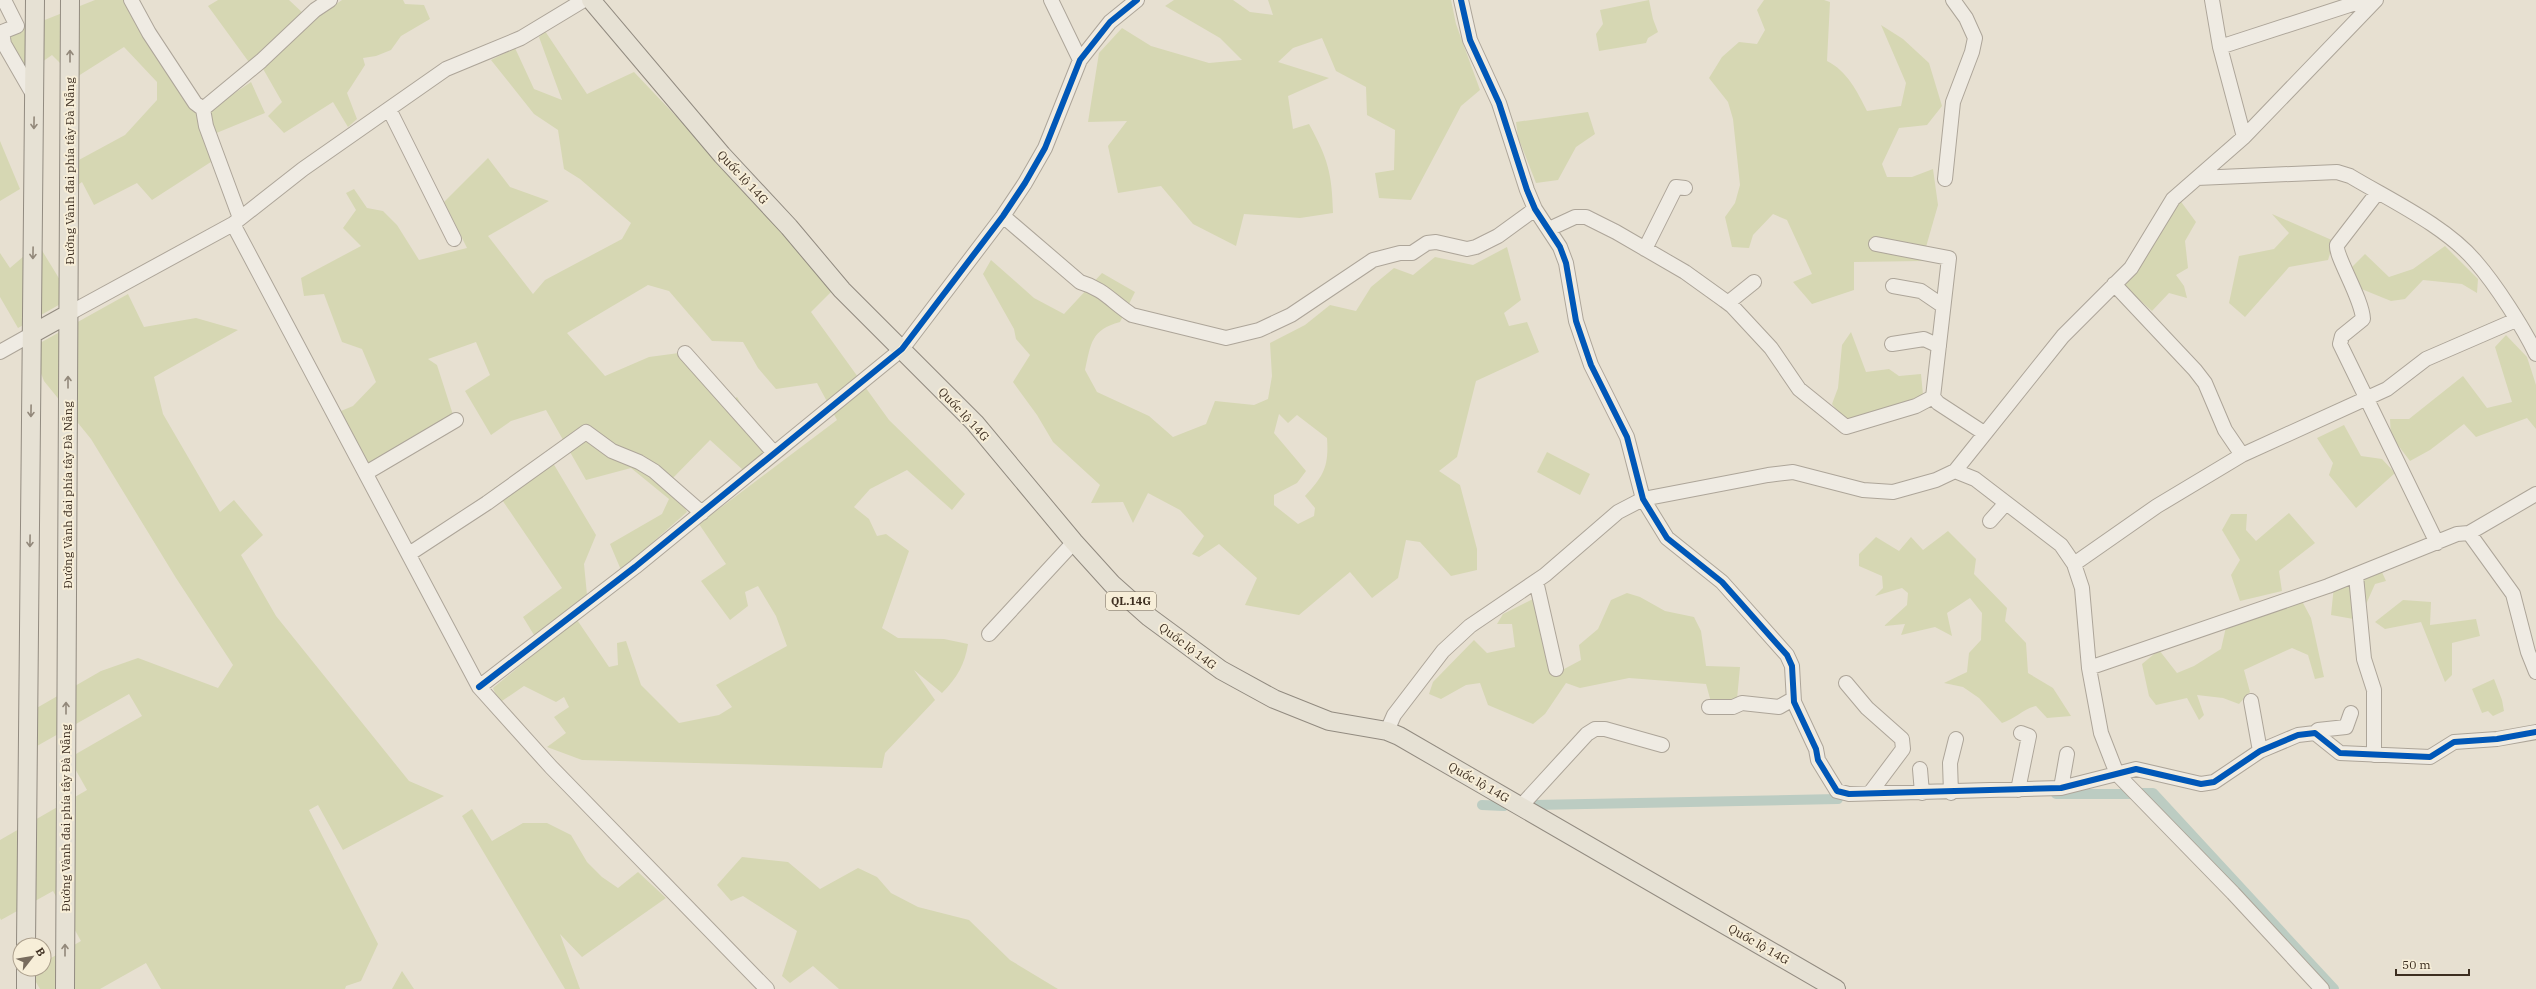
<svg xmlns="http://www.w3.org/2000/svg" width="2536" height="989" viewBox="0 0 2536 989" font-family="'IBM Plex Serif',serif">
<rect width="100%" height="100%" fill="#e7e0d1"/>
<path fill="#d6d7b3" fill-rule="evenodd" d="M95 0H124L199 117 251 82 265 113 214 134 217 158 152 200 137 183 94 205 82 182 75 187 77 161 125 135 157 100V82L124 47 75 78 52 55 26 73 7 35Z
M218 0H289L305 15 251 65 208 6Z
M342 0H403L405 4 424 5 430 19 401 36 391 50 376 56 363 58 365 65 347 93 357 119 348 127 333 102 284 133 268 116 282 102 262 67 314 19Z
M1174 0H1233L1250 12 1273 15 1268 0H1451L1456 24 1480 90 1461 106 1411 200 1379 198 1375 173 1394 170 1395 130 1367 115 1366 87 1336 71 1322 38 1293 48 1278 62 1329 78 1288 96 1293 129 1309 124C1328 159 1332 173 1333 213L1300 218 1244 214 1236 246 1193 224 1161 186 1118 193 1108 146 1127 121 1088 122 1099 53 1122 28 1151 46 1209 63 1242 60 1220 38 1165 6Z
M1649 0 1653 19 1658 32 1648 38 1646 43 1599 51 1596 34 1603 24 1600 10Z
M1764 0H1824L1830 2 1827 61C1847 71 1857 91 1867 111L1901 106 1906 83 1881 25 1903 39 1929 63 1942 106 1927 125 1899 128 1882 164 1887 177H1912L1933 169 1938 205 1922 261 1854 262V290L1812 304 1793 282 1812 274 1787 220 1773 214 1753 235 1749 248 1732 247 1725 217 1735 203 1740 185 1733 119 1728 102 1709 78 1722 57 1739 42 1757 44 1765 30 1757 10Z
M545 31 587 94 634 72 711 153 834 289 811 312 889 420 965 494 952 510 907 470 870 489 854 507 869 519 877 536 886 534 909 551 882 628 898 638 944 639 968 644C965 664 957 678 942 693L914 670 935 700 885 753 882 768 582 760 547 747 566 733 554 717 569 707 564 697 556 702 524 686 499 703 493 688 542 648 523 617 562 588 494 488 550 458 596 535 584 564 587 595 569 608 609 667 618 665 617 643 626 641 641 685 679 723 719 715 732 707 716 685 787 646 776 616 758 586 745 592 748 606 730 620 701 581 726 564 699 524 837 420 817 383 776 389 758 368 743 342 712 341 669 291 648 285 567 333 605 376 649 357 679 353 727 403 737 397 768 450 743 470 710 440 671 480 687 512 621 570 610 544 662 514 669 499 631 468 586 480 546 410 511 421 491 435 465 391 490 375 476 342 428 359 437 365 454 418 371 475 341 411 353 406 376 382 362 349 342 342 324 294 304 296 301 278 361 246 343 228 356 210 346 193 354 189 367 208 383 211 397 225 419 260 467 248 444 202 488 158 510 187 549 201 488 236 533 294 545 280 622 239 631 223 580 179 564 169 558 130 534 114 491 60 515 48 534 89 562 100 539 37Z
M1588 112 1595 134 1576 147 1558 180 1536 183 1518 137 1516 122Z
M0 141 20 189 0 201Z
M2179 199 2196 222 2185 241 2188 268 2176 275 2184 286 2187 298 2169 293 2152 311 2124 286Z
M2272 214 2334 241 2328 260 2289 267 2245 317 2229 303 2239 256 2274 249 2289 233Z
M38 244 71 298 18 328 0 297V253L10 268Z
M2445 246 2478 279 2477 293 2462 284 2423 280 2405 299 2391 301 2359 288 2346 273 2365 254 2389 277 2413 269Z
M1507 247 1521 300 1504 313 1509 326 1527 322 1539 352 1476 381 1457 457 1439 471 1460 485 1477 549V570L1451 576 1420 542 1406 540 1398 578 1372 598 1350 572 1299 615 1245 605 1257 578 1219 544 1199 557 1192 554 1204 536 1180 510 1148 493 1133 523 1123 502 1091 503 1100 485 1053 442 1037 415 1013 382 1030 355 1016 339 1014 329 983 274 991 260 1034 298 1064 314 1102 273 1135 292 1120 322C1091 330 1091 343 1085 370L1097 392 1149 416 1173 437 1206 424 1215 401 1254 405 1268 399 1272 376 1270 343 1305 325 1330 305 1356 311 1371 287 1394 268 1413 275 1435 257 1473 265ZM1279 414 1288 423 1297 415 1327 438C1329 466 1324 476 1305 496L1315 508 1314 516 1298 524 1274 505V495L1297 483 1306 471 1274 433Z
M128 294 144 327 196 318 238 330 154 377 163 414 220 512 234 500 263 535 241 555 276 616 409 781 444 796 343 850 318 805 309 810 378 944 361 981 346 986 345 989H161L146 963 100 989H40L29 970 44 969V962L81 941 53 891 1 920 0 918V840L87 790 69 758 142 716 129 694 37 746 21 717 101 671 138 658 218 688 233 665 176 578 91 439 44 381 31 348Z
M1851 332 1866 372 1889 369 1899 376 1921 374 1923 395 1852 422 1846 421 1832 404 1838 388 1842 345Z
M2506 335 2527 357 2536 385V429L2527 418 2476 437 2464 424 2430 450 2410 461 2391 436 2390 419H2409L2463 376 2487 408 2512 402 2495 347Z
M2344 425 2361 456 2382 459 2395 473 2356 508 2329 475 2333 463 2317 438Z
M1547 452 1590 474 1580 495 1537 472Z
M2289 513 2315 543 2279 571 2282 591 2240 601 2231 575 2240 560 2222 530 2231 514H2247L2246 530 2256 541Z
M1948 531 1976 559 1974 574 2007 608 2005 621 2026 643 2028 673 2053 688 2071 716 2047 718 2036 706C2023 709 2015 719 2002 723L1979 698 1963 687 1944 683 1967 672 1969 653 1981 640 1982 613 1970 598 1947 613 1952 636 1935 627 1901 635 1905 624 1884 626 1907 605 1908 593 1902 588 1875 596 1883 588 1882 576 1859 566V554L1876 537 1899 551 1911 537 1923 550Z
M2377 561 2386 581 2375 584 2359 620 2331 615 2335 576Z
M1627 593 1640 597 1665 611 1694 617 1701 631 1706 666 1740 667 1737 699 1711 702 1706 684 1629 678 1580 688 1566 683 1545 714 1533 724 1488 705 1480 683 1466 685 1441 699 1429 694 1433 682 1474 640 1487 653 1515 647 1512 624H1497L1503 614 1533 599 1553 675 1581 660 1579 645 1598 629 1611 600Z
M2403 600 2431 602 2430 625 2476 619 2480 636 2452 643V675L2445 682 2421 622 2385 629 2375 622Z
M2292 603H2303L2311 618 2324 677 2315 679 2308 655 2292 648 2244 670 2250 692 2239 704 2223 698 2197 695 2204 715 2199 720 2187 698 2156 705 2149 696 2142 664 2159 650 2177 673 2194 666 2221 649 2226 627Z
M2494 679 2502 700 2504 711 2493 716 2488 711 2482 713 2472 689Z
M472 809 492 841 523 823H547L571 835 587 862 602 877 618 888 638 872 666 898 582 957 560 934 580 989H565L462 816Z
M742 857 788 862 820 889 858 868 877 877 891 893 918 907 969 920 1010 960 1058 989H839L813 966 790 983 782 976 797 931 743 896 731 901 717 885Z
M402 971 414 989H392Z"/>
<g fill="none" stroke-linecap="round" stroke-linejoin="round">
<path stroke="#bcccc2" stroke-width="10" d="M2141 793H2153L2334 989
M2056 794H2130
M1482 805 1504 806
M1534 805 1838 799"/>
<defs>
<path id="minor" d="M4 0 17 26 2 32 4 44 34 96
M131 0 149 33 195 103 203 109 261 61 315 10 330 0
M1051 0 1080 60
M1461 0 1470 40 1499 103 1527 190 1535 209 1560 247 1566 263 1576 321 1591 365 1627 437 1643 499 1667 538 1722 582 1787 655 1792 666 1794 702 1816 749 1818 760 1837 791 1849 794 2061 788 2136 769 2201 784 2214 782 2260 751 2298 735 2315 733 2340 753 2430 757 2454 742 2497 739 2536 732
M2212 0 2220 47 2244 137
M2220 47 2365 0
M203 109 206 126 240 218
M389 109 454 239
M2197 178 2337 172 2350 176C2390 200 2446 226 2476 262 2496 285 2523 327 2536 354
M1945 179 1953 102 1972 52 1975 38 1966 18 1953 0
M2377 193 2337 245C2335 256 2362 298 2363 319L2342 336 2340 344 2437 543
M1003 216 1080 282C1104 289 1112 302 1132 315L1226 338 1259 330 1291 315 1373 260 1400 253H1412L1427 243 1436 242 1467 249 1476 247 1498 236 1535 209
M233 224 479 687 551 767 767 989
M1549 229 1575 217H1586L1616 232 1685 272 1724 300 1729 302 1754 282
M1876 244 1949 258 1933 397 1938 403 1984 433
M1645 249 1676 187 1685 188
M2114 284 2195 370 2205 383 2225 430 2242 455
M1893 286 1921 291 1943 306
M1724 300 1732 306 1771 348 1799 389 1846 427 1916 406 1933 397
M68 314 233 224 303 169 446 69 521 38 584 0
M1892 344 1924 339 1939 346
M0 352 32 334
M685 353 774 453
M1955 471 2063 336 2131 268 2173 199 2244 137 2376 0
M366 473 456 420
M1990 521 2006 503
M2469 533 2536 494
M409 554 487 503 586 432 612 451 639 462 654 471 702 513
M2074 564 2157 506 2242 455 2387 389 2426 359 2516 320
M2356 576 2364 659 2374 690V755
M1536 581 1556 669
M989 634 1074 542
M2089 668 2328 586 2457 534 2469 533 2513 594 2528 652 2536 672
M1846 683 1867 708 1902 739 1903 749 1870 793
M479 687 635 567 902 349 1003 216 1025 183 1045 148 1080 60 1110 22 1137 0
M2251 701 2260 751
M1709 707H1733L1742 703 1779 707 1793 699
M1387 731 1394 715 1443 651 1470 626 1545 575 1618 512 1643 499 1768 475 1793 472 1863 490 1893 492 1936 480 1955 471 1975 479 2061 545 2074 564 2082 588 2089 668 2101 733 2117 774 2233 893 2322 989
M2315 733 2318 730 2346 727 2351 713
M1920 769 1922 793
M2061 788 2067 754
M2018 790 2029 736 2021 733
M1951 793 1950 763 1956 739
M1521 806 1587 734 1595 729H1605L1662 745"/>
<path id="major" d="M591 0 722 155 789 227 842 290 975 423 1074 542 1112 584 1149 617 1221 670 1274 699 1329 721 1387 731 1399 736 1836 989
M32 334 68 314
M26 945 35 0
M26 969V989
M65 989 70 0"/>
</defs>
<use href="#minor" stroke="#ada599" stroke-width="16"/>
<use href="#major" stroke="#928b80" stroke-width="20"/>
<use href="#minor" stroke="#efebe3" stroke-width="14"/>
<use href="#major" stroke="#e6e1d4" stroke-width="18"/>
<defs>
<path id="cycleway" d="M1461 0 1470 40 1499 103 1527 190 1535 209 1560 247 1566 263 1576 321 1591 365 1627 437 1643 499 1667 538 1722 582 1787 655 1792 666 1794 702 1816 749 1818 760 1837 791 1849 794 2061 788 2136 769 2201 784 2214 782 2260 751 2298 735 2315 733 2340 753 2430 757 2454 742 2497 739 2536 732
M479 687 635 567 902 349 1003 216 1025 183 1045 148 1080 60 1110 22 1137 0"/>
</defs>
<use href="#cycleway" stroke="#f7eed8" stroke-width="8"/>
<use href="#cycleway" stroke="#0057b8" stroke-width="6"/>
</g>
<defs><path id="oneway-shaft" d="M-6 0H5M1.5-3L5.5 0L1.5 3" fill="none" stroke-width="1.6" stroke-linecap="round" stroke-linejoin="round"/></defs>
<g stroke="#92887a">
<use href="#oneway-shaft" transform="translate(70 56) rotate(-90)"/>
<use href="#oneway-shaft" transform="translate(34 123) rotate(91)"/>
<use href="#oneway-shaft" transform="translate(33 253) rotate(91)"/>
<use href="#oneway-shaft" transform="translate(68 382) rotate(-90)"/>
<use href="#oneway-shaft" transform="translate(31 411) rotate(91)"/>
<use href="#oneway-shaft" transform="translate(30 541) rotate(91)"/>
<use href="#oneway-shaft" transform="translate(66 708) rotate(-90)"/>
<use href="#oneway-shaft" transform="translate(65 950) rotate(-90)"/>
</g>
<g text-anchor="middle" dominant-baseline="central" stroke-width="4" stroke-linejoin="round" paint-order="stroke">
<rect fill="#f7eed8" stroke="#756857" stroke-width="1" x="1106" y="592" width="50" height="18" rx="3"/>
<g font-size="11" font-weight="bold" fill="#3d2e20">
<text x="1131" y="601">QL.14G</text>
</g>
<g font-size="12" fill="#3d2e20" stroke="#f7eed8">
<text transform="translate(69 171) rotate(-90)">Đường Vành đai phía tây Đà Nẵng</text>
<text transform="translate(743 177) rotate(47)">Quốc lộ 14G</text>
<text transform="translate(964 414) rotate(47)">Quốc lộ 14G</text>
<text transform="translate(67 495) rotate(-90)">Đường Vành đai phía tây Đà Nẵng</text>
<text transform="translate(1188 646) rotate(37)">Quốc lộ 14G</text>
<text transform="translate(1479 782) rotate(30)">Quốc lộ 14G</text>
<text transform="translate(65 818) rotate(-90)">Đường Vành đai phía tây Đà Nẵng</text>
<text transform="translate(1759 944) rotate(30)">Quốc lộ 14G</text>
</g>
</g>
<g transform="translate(32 957) rotate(59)"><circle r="19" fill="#f7eed8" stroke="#ada18e"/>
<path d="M0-3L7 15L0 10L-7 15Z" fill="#786c5e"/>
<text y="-6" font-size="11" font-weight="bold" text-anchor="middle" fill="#3d2e20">B</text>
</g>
<path d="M2396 969v6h73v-6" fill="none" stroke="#3d2e20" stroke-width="2"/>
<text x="2402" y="969" font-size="12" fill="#3d2e20" stroke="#f7eed8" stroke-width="3" paint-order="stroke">50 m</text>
</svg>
